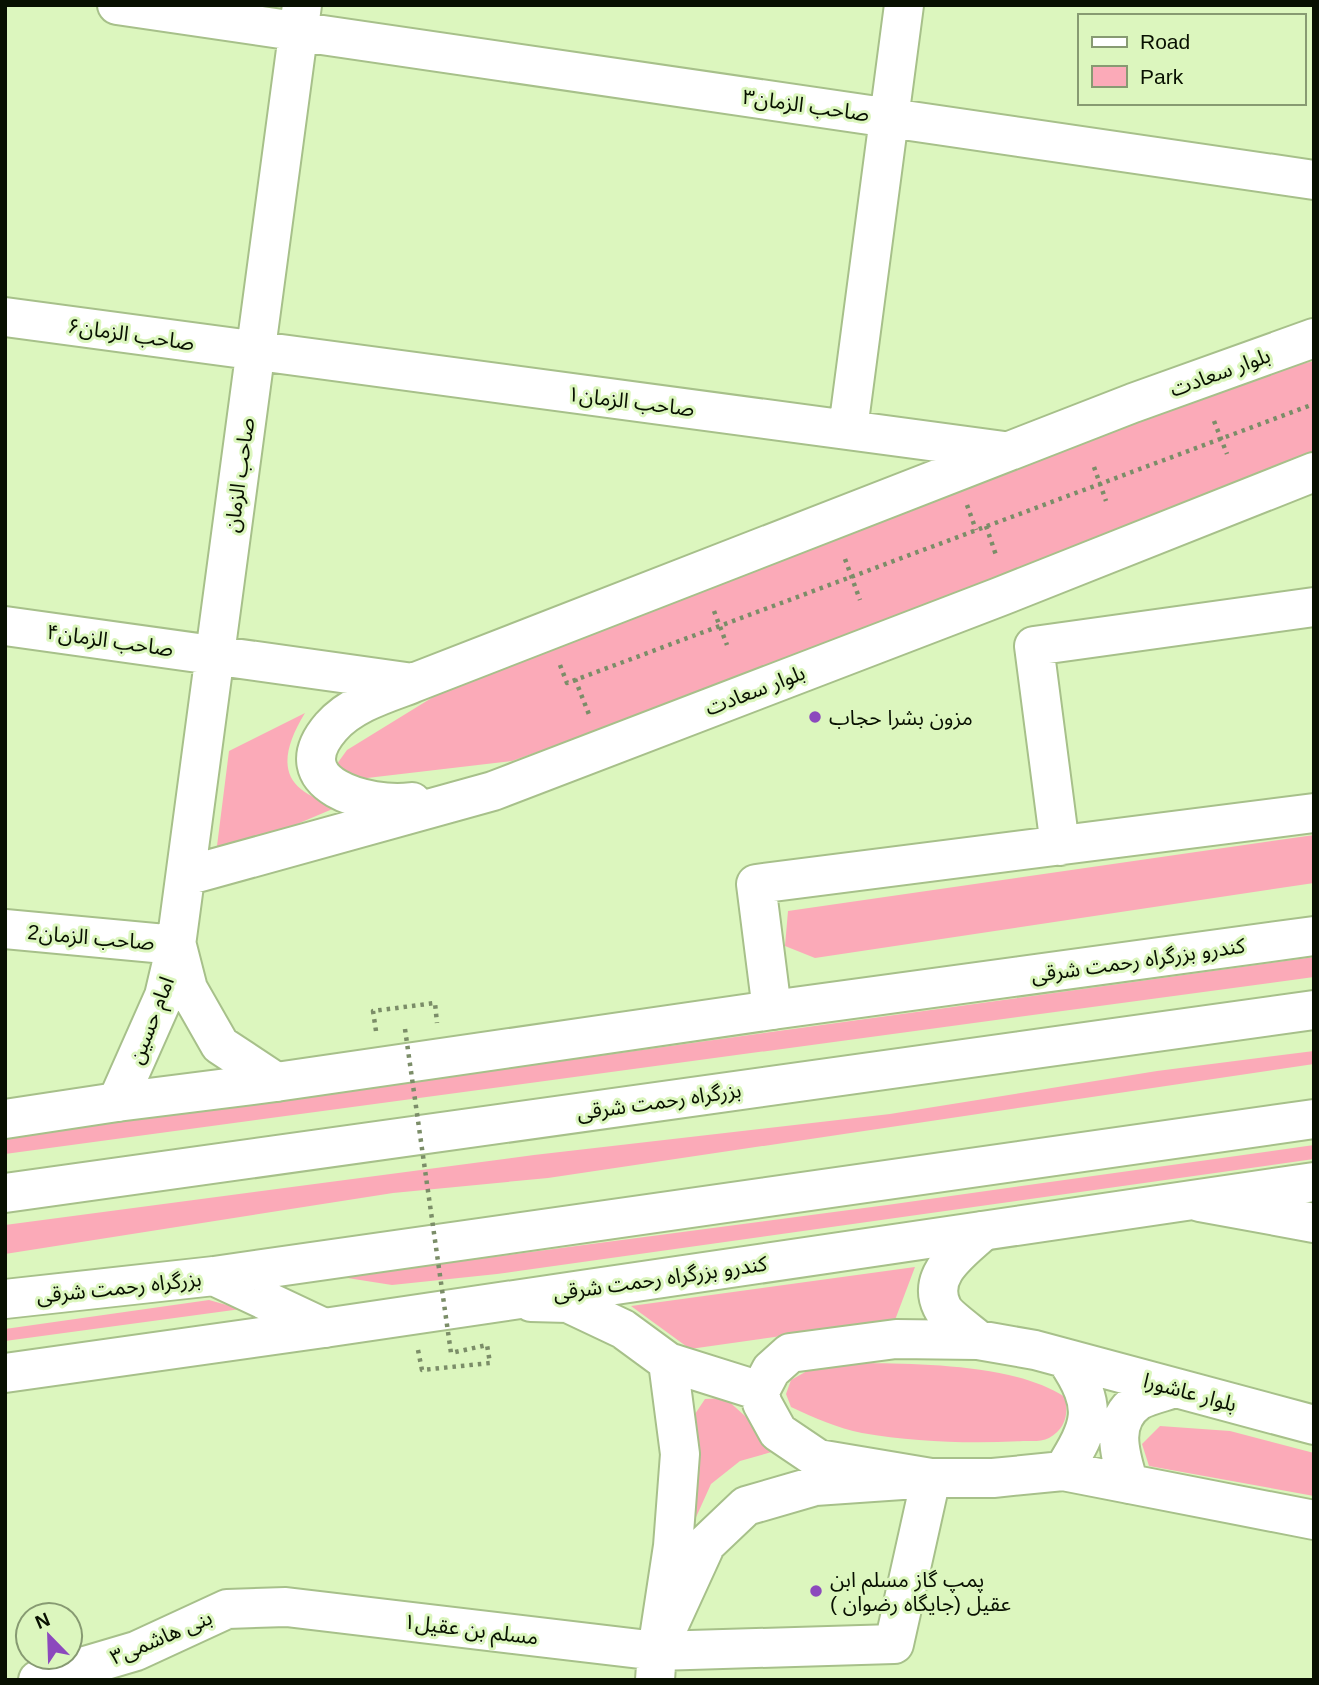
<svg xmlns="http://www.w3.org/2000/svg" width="1319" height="1685" viewBox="0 0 1319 1685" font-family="Arial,'Noto Sans Arabic',sans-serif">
<rect width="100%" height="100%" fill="#dcf6be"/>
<path fill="#fbaab8" d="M1314 361V456L836 646 512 761 350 780 334 768 347 750 477 670 1242 378Z
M305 713C275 762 281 794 342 805L226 854 217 846 229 751Z
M1314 835V883L815 958 785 946 788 911Z
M1314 957V977L5 1154V1138Z
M1314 1051V1064L548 1178 393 1193 5 1254V1225L534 1155 890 1114 1157 1071Z
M1314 1145V1159L497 1274 392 1285 341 1277 887 1205Z
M915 1267 895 1320 690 1349 631 1306Z
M209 1300 241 1309 5 1341V1329Z
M868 1363C925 1364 1016 1365 1065 1397 1069 1414 1065 1429 1049 1438 1042 1442 1031 1441 1023 1441 970 1444 914 1442 862 1433 838 1428 814 1418 791 1407L786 1394 791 1380 807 1371Z
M725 1398 782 1449 740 1461 711 1484 688 1535 695 1414 705 1399Z
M1160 1426 1230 1431 1314 1453V1496L1149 1466 1142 1444Z"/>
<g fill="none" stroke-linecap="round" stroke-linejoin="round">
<defs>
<path id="minor" d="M117 5 1314 180
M5 317 1004 451
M848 429 904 5
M5 626 413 683 1133 403 1314 338
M411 684C384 694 351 704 331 727 281 785 369 808 412 802
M1060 846 1034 646 1314 607
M186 876 493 791 999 597 1314 472
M5 929 176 945
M177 946 188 989 220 1045 276 1082
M772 1010 756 884 1314 813
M117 1102 164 996 176 945 302 5
M1200 1202 1314 1223
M531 1302 568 1303 623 1329 668 1362 680 1454 673 1546 657 1651 655 1680
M978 1340C970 1333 946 1316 942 1307 926 1274 962 1251 983 1231
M1066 1359C1099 1408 1092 1424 1063 1471L993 1478H931L818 1459 778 1432 762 1403 760 1391 771 1370 790 1353 896 1339 978 1340 1035 1350 1314 1425
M668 1362 760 1391
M1063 1471 1314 1520
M1129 1484C1121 1457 1108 1422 1138 1401 1148 1395 1164 1392 1175 1388
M38 1680 136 1651 227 1609 286 1607 657 1651 894 1644 931 1478 815 1486 746 1506 706 1544 657 1651"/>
<path id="major" d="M5 1119 117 1102 276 1082 772 1010 1314 936
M5 1373 324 1328 1314 1182"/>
<path id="highway" d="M5 1193 1314 1010
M214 1276 324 1328
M5 1299 214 1276 1314 1119"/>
</defs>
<use href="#minor" stroke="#a7c08a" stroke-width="42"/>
<use href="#major" stroke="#a7c08a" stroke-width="42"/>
<use href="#highway" stroke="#a7c08a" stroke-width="42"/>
<path stroke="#7b8d68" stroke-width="4.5" stroke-dasharray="3.5 5" stroke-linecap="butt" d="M1214 421 1227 454
M1094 467 1106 501
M967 505 976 530
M986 526 997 558
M845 559 860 600
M714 611 727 645
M560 665 567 683 1314 404
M575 679 590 717
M376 1031 373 1011 435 1003 437 1023
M418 1350 422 1370 490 1363 487 1345 451 1353"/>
<use href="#minor" stroke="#fff" stroke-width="38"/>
<use href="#major" stroke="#fff" stroke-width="38"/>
<use href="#highway" stroke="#fff" stroke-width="38"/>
<path stroke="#7b8d68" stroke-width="4.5" stroke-dasharray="3.5 5" stroke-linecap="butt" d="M405 1029 451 1353"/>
</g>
<g fill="#8c49bd" stroke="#dcf6be" stroke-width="2.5">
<circle cx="815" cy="717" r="7"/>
<circle cx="816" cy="1591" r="7"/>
</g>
<g text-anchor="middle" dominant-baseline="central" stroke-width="6" stroke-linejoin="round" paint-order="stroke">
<g font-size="21" fill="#081001" stroke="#dcf6be">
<text transform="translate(806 105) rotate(8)">صاحب الزمان۳</text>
<text transform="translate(131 334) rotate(8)">صاحب الزمان۶</text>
<text transform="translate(1220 372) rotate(-20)">بلوار سعادت</text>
<text transform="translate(631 401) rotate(7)">صاحب الزمان۱</text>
<text transform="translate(239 475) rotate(-82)">صاحب الزمان</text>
<text transform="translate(110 640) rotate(8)">صاحب الزمان۴</text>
<text transform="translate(755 690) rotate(-21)">بلوار سعادت</text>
<text transform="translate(91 937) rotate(5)">2صاحب الزمان</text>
<text transform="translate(1138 960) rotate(-8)">کندرو بزرگراه رحمت شرقی</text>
<text transform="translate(151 1020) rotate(-69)">امام حسین</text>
<text transform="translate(659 1101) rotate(-8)">بزرگراه رحمت شرقی</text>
<text transform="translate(660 1278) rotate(-8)">کندرو بزرگراه رحمت شرقی</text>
<text transform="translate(119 1287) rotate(-6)">بزرگراه رحمت شرقی</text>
<text transform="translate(1190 1392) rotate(15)">بلوار عاشورا</text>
<text transform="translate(471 1629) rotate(7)">مسلم بن عقیل۱</text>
<text transform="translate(161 1637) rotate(-23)">بنی هاشمی۳</text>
</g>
<g font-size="21" fill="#081001" stroke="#dcf6be" text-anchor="start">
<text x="829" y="717">مزون بشرا حجاب</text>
<text x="830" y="1579">پمپ گاز مسلم ابن<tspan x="830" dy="24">عقیل (جایگاه رضوان )</tspan></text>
</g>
</g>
<rect width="1319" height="1685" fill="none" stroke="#081001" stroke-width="14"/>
<rect x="1078" y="14" width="228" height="91" fill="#dcf6be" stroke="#879a72" stroke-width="2"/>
<rect x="1092" y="37" width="35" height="10" fill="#ffffff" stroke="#879a72" stroke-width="2"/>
<text x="1140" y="49" font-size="21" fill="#081001">Road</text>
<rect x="1092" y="66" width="35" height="21" fill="#fbaab8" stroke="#879a72" stroke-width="2"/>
<text x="1140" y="84" font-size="21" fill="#081001">Park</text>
<g transform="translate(49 1636) rotate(337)"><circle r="33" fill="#dcf6be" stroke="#879a72" stroke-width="2"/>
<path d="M0-5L12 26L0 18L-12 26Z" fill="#8c49bd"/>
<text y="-10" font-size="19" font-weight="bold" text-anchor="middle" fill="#081001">N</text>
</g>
</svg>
